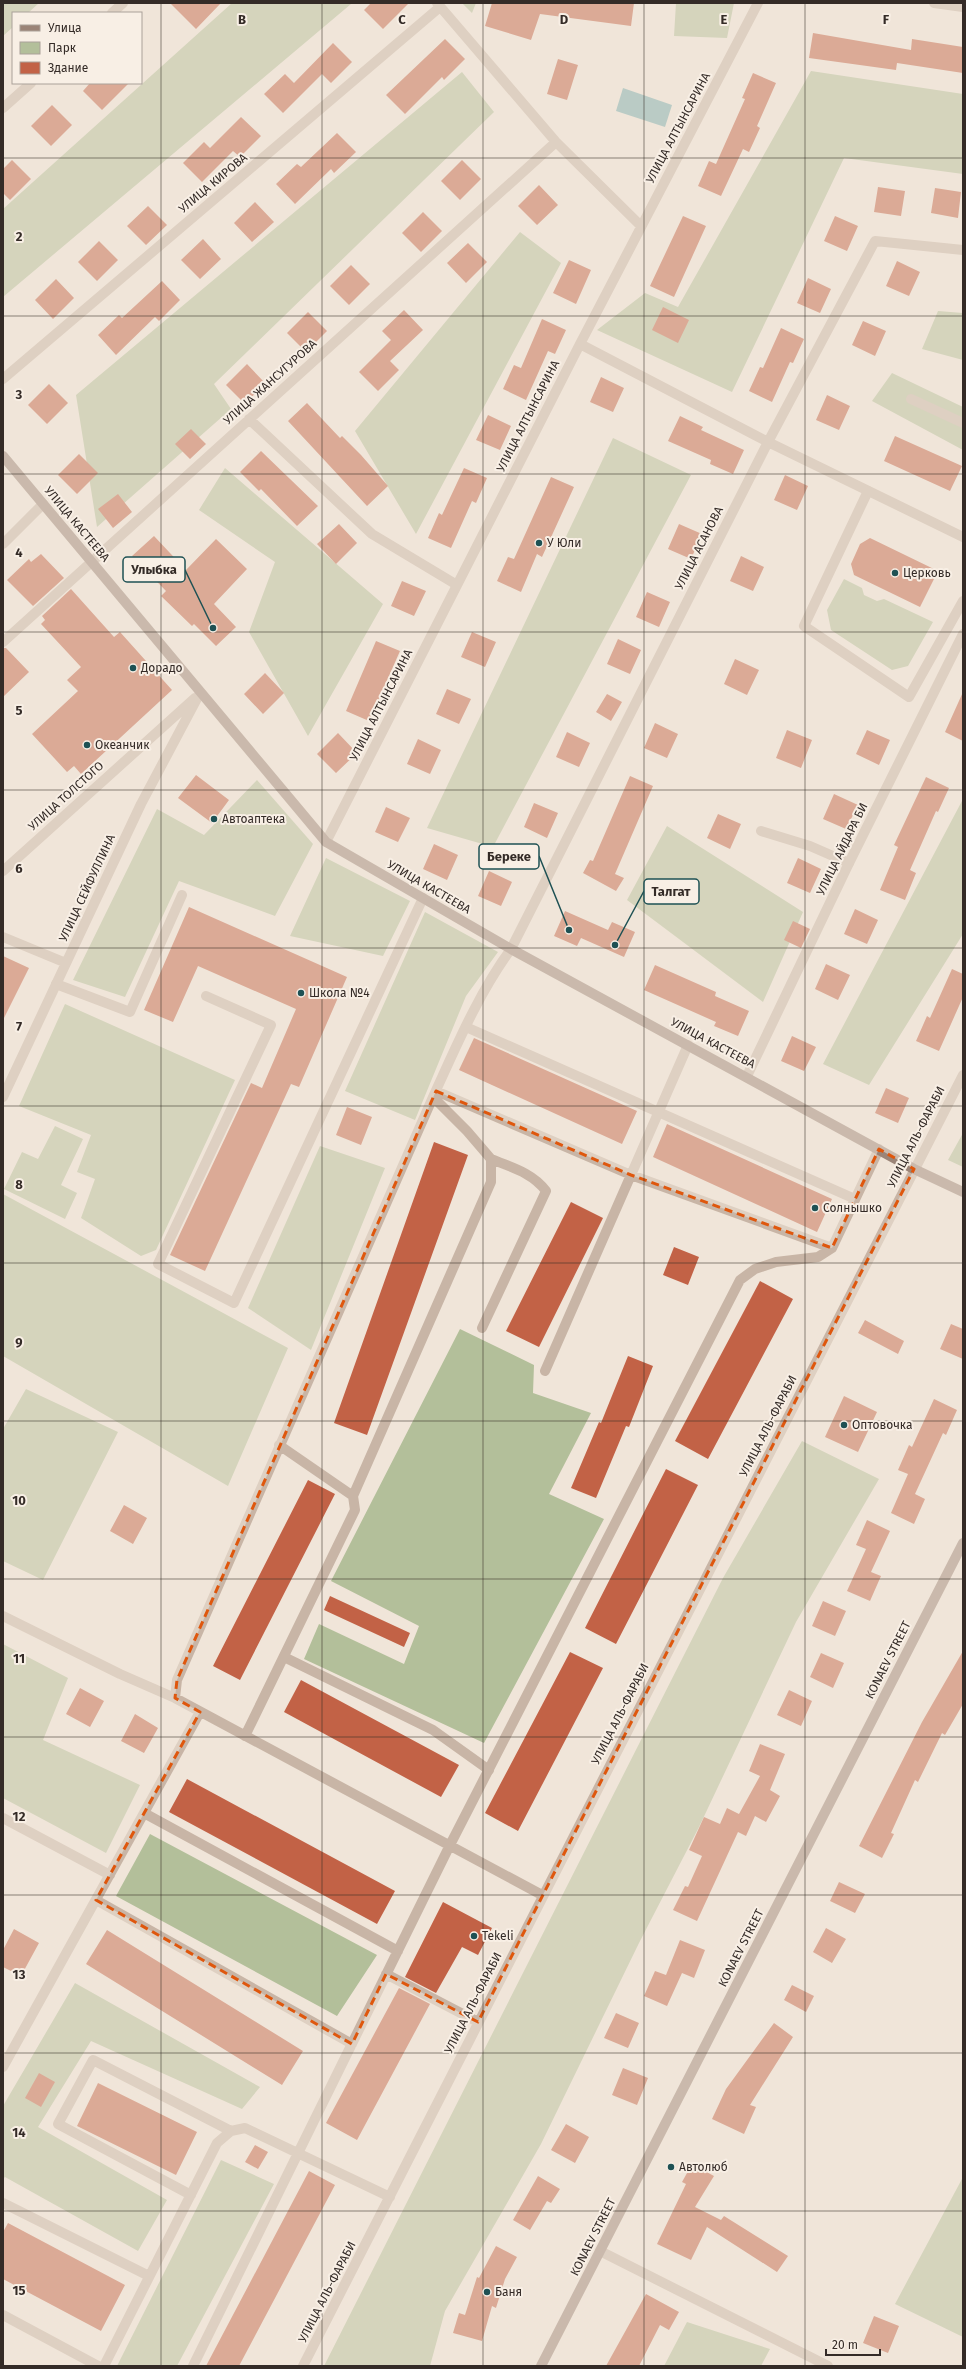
<svg xmlns="http://www.w3.org/2000/svg" width="966" height="2369" viewBox="0 0 966 2369" font-family="'Fira Sans',sans-serif">
<rect width="100%" height="100%" fill="#f0e5d9"/>
<path fill="#b3bf9a" d="M3 3H39L28 13H13V27L3 36Z
M232 3 351 4 3 297V209Z
M462 3H476L472 13Z
M676 3H734L727 38 674 36Z
M811 71 963 94V174L844 158 732 392 597 330 645 293 678 307Z
M462 72 494 112 214 384 231 409 97 527 76 395Z
M520 232 561 263 416 534 355 431Z
M938 311 963 313V360L922 349Z
M892 373 963 407V450L872 401Z
M613 438 691 475 493 847 427 828Z
M225 468 383 604 308 736 249 632 275 562 199 510Z
M844 579 862 588 864 595 877 601 884 599 933 622 908 666 892 670 831 630 827 610Z
M257 780 313 844 275 916 179 881 125 997 73 980 157 809 204 835Z
M963 799V934L869 1085 823 1064Z
M667 826 803 912 763 1002 627 900Z
M326 858 410 901 383 956 290 936Z
M425 912 498 952 466 996 415 1120 345 1091Z
M65 1004 235 1080 156 1250 141 1256 81 1218 95 1179 77 1172 91 1135 19 1106Z
M55 1126 83 1139 61 1185 77 1193 65 1219 4 1189 22 1152 38 1159Z
M963 1133V1167L948 1160Z
M320 1146 385 1168 311 1350 248 1308Z
M3 1194 288 1348 228 1486 3 1356Z
M460 1329 534 1365 533 1393 591 1413 549 1494 604 1519 484 1743 304 1659 319 1624 404 1664 419 1626 331 1581Z
M26 1389 118 1432 43 1580 3 1561V1429Z
M802 1441 879 1479 796 1622 699 1827 639 1943 541 2144 445 2311 430 2366H324L723 1578Z
M3 1644 68 1678 43 1740 140 1785 106 1853 3 1798Z
M150 1834 377 1955 337 2016 116 1896Z
M75 1983 260 2087 242 2109 91 2041 38 2127 167 2200 138 2251 5 2177 3 2179V2106Z
M221 2160 274 2184 177 2366H117Z
M963 2177V2337L895 2304Z
M687 2322 770 2349 761 2366H664Z"/>
<path fill="#79abad" d="M623 88 672 105 665 127 616 111Z"/>
<path fill="#c26246" d="M170 3H221L196 29Z
M371 3H409L383 29 364 10Z
M492 3H634L631 26 540 14 531 40 485 26Z
M813 33 911 50 912 39 963 47V73L897 63 896 70 809 58Z
M445 39 465 59 444 80 442 77 405 114 386 95Z
M333 43 352 62 331 83 322 74 283 113 264 94 285 74 294 83Z
M558 59 578 65 567 100 547 94Z
M753 73 776 83 757 126 760 128 749 152 743 149 721 196 698 186 709 161 716 164 745 99 742 98Z
M90 83H129L102 110 83 91Z
M52 105 72 125 51 146 31 126Z
M241 117 261 136 240 157 233 151 202 182 183 163 204 142 210 148Z
M337 133 356 152 334 173 331 169 295 204 276 184 297 164 301 167Z
M12 160 31 179 10 200 3 193V169Z
M462 160 481 179 460 200 441 181Z
M539 185 558 205 537 225 518 206Z
M878 187 905 191 901 216 874 212Z
M935 188 961 192 958 218 931 213Z
M255 202 274 222 252 242 234 223Z
M148 206 167 225 146 245 127 226Z
M423 212 442 231 421 252 402 233Z
M683 216 706 226 674 297 650 286Z
M835 216 858 226 847 251 824 241Z
M203 239 221 259 200 279 181 260Z
M99 241 118 260 97 281 78 262Z
M468 243 487 262 466 283 447 263Z
M569 260 591 270 576 304 553 293Z
M897 261 920 272 909 296 886 286Z
M351 265 370 284 349 305 330 286Z
M808 278 831 289 820 313 797 303Z
M56 279 74 298 53 319 35 300Z
M162 281 180 300 159 321 155 317 116 355 98 335 119 315 122 318Z
M663 307 689 320 678 343 652 330Z
M404 310 423 330 390 361 399 370 378 391 359 372 391 340 382 331Z
M308 312 327 331 306 352 287 333Z
M542 319 566 330 555 354 548 351 526 400 503 389 514 365 521 368Z
M863 321 886 331 875 356 852 345Z
M781 328 804 339 793 363 790 362 772 402 749 391 760 367 763 368Z
M247 364 265 383 245 404 226 385Z
M601 377 624 388 613 412 590 402Z
M49 384 68 403 47 424 28 405Z
M827 395 850 406 839 430 816 420Z
M307 403 340 438 342 436 361 455 388 486 367 506 288 421Z
M488 415 511 426 500 450 476 440Z
M680 416 703 427 701 430 744 450 733 474 710 464 711 460 668 441Z
M191 429 206 444 190 459 175 444Z
M895 436 962 466 950 491 884 461Z
M261 451 318 506 297 526 261 489 259 491 240 472Z
M79 454 98 473 77 494 58 475Z
M464 468 487 478 476 503 472 501 451 548 428 538 439 513 442 515Z
M785 475 808 486 797 510 774 500Z
M551 477 574 487 542 557 537 554 521 592 497 581 508 557 514 559Z
M118 494 132 512 113 528 98 509Z
M339 524 357 543 336 564 317 544Z
M679 524 702 534 691 559 668 549Z
M154 536 186 570 216 539 247 569 214 604 236 627 216 646 194 624 192 626 161 596 166 591 132 556Z
M870 538 938 571 920 607 854 575 851 564 860 544Z
M41 554 64 578 33 606 7 580 29 559 31 562Z
M741 556 764 567 753 591 730 581Z
M402 581 426 591 414 616 391 606Z
M71 589 114 637 120 632 172 690 81 774 74 766 67 772 32 734 78 691 67 680 81 667 41 624 45 620 42 616Z
M647 592 670 602 659 627 636 617Z
M472 632 496 642 485 667 461 657Z
M618 639 641 650 630 674 607 664Z
M376 641 400 651 369 721 346 711Z
M3 648H6L29 672 3 697Z
M735 659 759 670 747 695 724 684Z
M265 673 284 693 263 714 244 694Z
M447 689 471 699 459 724 436 714Z
M963 692V741L945 732Z
M607 694 622 702 611 721 596 712Z
M655 723 678 734 667 758 644 748Z
M787 730 812 740 801 768 776 758Z
M867 730 890 740 879 765 856 754Z
M567 732 590 743 579 767 556 757Z
M338 733 357 753 336 773 317 754Z
M418 739 441 750 430 774 407 764Z
M196 775 229 800 212 823 178 798Z
M630 776 653 786 615 874 624 878 616 891 583 873 590 860 593 861Z
M926 777 949 788 938 812 936 811 910 870 916 873 905 900 880 890 898 847 894 845Z
M834 794 858 805 846 829 823 819Z
M534 803 558 813 547 838 524 827Z
M386 807 410 818 398 842 375 832Z
M718 814 741 824 730 849 707 838Z
M434 844 458 855 447 880 423 869Z
M798 858 821 869 810 893 787 883Z
M489 871 512 882 501 906 478 896Z
M189 907 347 977 299 1087 291 1084 205 1271 170 1255 251 1083 262 1088 296 1009 198 966 173 1022 144 1010Z
M855 909 878 920 867 944 844 934Z
M565 911 608 930 612 922 635 932 624 957 581 938 577 946 554 936Z
M793 921 810 929 801 948 784 940Z
M3 956 29 968 3 1020Z
M826 964 850 975 838 1000 815 989Z
M655 965 716 992 715 996 749 1011 738 1036 714 1026 716 1022 644 990Z
M952 969 963 974V997L939 1051 916 1041 927 1016 930 1018Z
M792 1036 816 1047 804 1071 781 1061Z
M474 1038 637 1111 622 1144 459 1070Z
M886 1088 909 1098 898 1123 875 1113Z
M347 1107 372 1117 361 1145 336 1135Z
M667 1124 832 1199 817 1232 653 1157Z
M434 1142 468 1155 367 1435 334 1423Z
M571 1202 603 1218 539 1347 506 1331Z
M674 1247 699 1257 688 1285 663 1275Z
M760 1281 793 1299 708 1459 675 1441Z
M865 1320 904 1341 898 1354 858 1333Z
M951 1324 963 1329V1359L940 1349Z
M628 1356 653 1366 629 1427 626 1426 596 1498 571 1488 599 1422 601 1423Z
M844 1396 877 1412 858 1452 825 1437Z
M934 1399 957 1410 946 1435 943 1433 915 1494 925 1499 914 1524 891 1513 908 1474 898 1470 909 1445 912 1447Z
M666 1469 698 1485 616 1644 585 1628Z
M308 1480 335 1494 240 1680 213 1666Z
M124 1505 147 1518 133 1544 110 1531Z
M867 1520 890 1531 871 1572 881 1576 870 1601 847 1591 866 1549 856 1545Z
M330 1596 410 1633 404 1647 324 1610Z
M823 1601 846 1611 835 1636 812 1626Z
M963 1651V1704L945 1735 942 1733 918 1782 915 1780 891 1833 894 1834 882 1858 859 1846 922 1722Z
M570 1652 603 1668 518 1831 485 1813Z
M821 1653 844 1663 833 1688 810 1677Z
M301 1680 459 1765 441 1797 284 1712Z
M80 1688 104 1701 90 1727 66 1714Z
M789 1690 812 1701 801 1726 777 1715Z
M135 1714 158 1728 144 1753 121 1741Z
M760 1744 785 1754 770 1790 780 1796 766 1822 755 1816 746 1836 738 1832 697 1921 673 1910 685 1886 688 1887 702 1856 689 1850 704 1817 720 1824 727 1808 739 1814 760 1776 749 1771Z
M187 1779 395 1891 377 1924 169 1812Z
M839 1882 865 1894 855 1913 830 1901Z
M443 1902 492 1928 478 1955 462 1947 436 1993 405 1977Z
M826 1928 846 1939 832 1963 813 1952Z
M14 1929 39 1943 21 1976 3 1967V1950Z
M107 1930 303 2051 282 2085 86 1964Z
M680 1940 705 1950 694 1978 682 1973 667 2006 644 1996 655 1971 666 1975Z
M792 1985 814 1996 806 2012 784 2000Z
M399 1988 430 2004 357 2140 326 2123Z
M616 2013 639 2023 628 2048 604 2038Z
M774 2023 793 2037 750 2105 756 2107 744 2134 712 2119 726 2089Z
M623 2068 648 2078 637 2105 612 2095Z
M39 2073 55 2082 41 2107 25 2098Z
M98 2083 197 2132 176 2175 77 2126Z
M566 2124 589 2137 575 2163 551 2150Z
M255 2145 268 2152 258 2169 245 2162Z
M692 2164 714 2176 695 2207 721 2220 724 2216 788 2256 777 2272 707 2227 691 2260 657 2244 686 2184 682 2182Z
M309 2171 335 2185 239 2366H206Z
M538 2176 560 2189 551 2203 547 2201 530 2230 513 2220Z
M8 2223 125 2285 101 2331 3 2279V2232Z
M496 2246 517 2257 505 2279 496 2308 492 2306 482 2341 453 2333 459 2313 465 2315 477 2277 479 2278Z
M646 2294 679 2312 669 2330 660 2325 639 2366H606Z
M874 2316 899 2326 888 2353 863 2343Z"/>
<g fill="none" stroke-linecap="round" stroke-linejoin="round">
<path stroke="#c8b5a6" stroke-width="10" d="M868 491 804 626 909 697 963 601
M761 831 810 846 849 863
M56 984 130 1012 182 895
M206 996 271 1025 158 1264 234 1303 423 898
M466 1027 855 1199
M284 1657 433 1730 489 1770"/>
<path stroke="#c8b5a6" stroke-width="10" d="M437 3 556 142 641 226
M934 3 963 7
M112 13 123 3
M3 108 31 83
M580 344 768 442 963 537
M3 379 440 7
M911 399 963 423
M249 419 372 534 457 585
M3 544 43 504
M3 642 556 142
M326 842 580 344 758 3
M3 871 195 698
M3 937 66 963
M747 1076 849 863 963 634
M436 1091 631 1175 832 1248
M3 1097 141 804 200 693
M482 1328 546 1191C533 1173 511 1167 491 1159
M545 1371 688 1045
M353 1496 491 1182V1159L467 1131 433 1097
M3 1616 120 1674 175 1698
M245 1736 355 1510 353 1496 279 1445
M144 1813 398 1951
M3 1818 110 1875
M542 1895 175 1698 177 1680 433 1097C456 1047 478 994 511 949L768 442 875 241 963 250
M96 1900 352 2044
M386 1974 478 2022
M3 2067 200 1712
M191 2195 58 2124 93 2060 231 2131
M3 2203 149 2276
M600 2251 828 2366
M3 2315 98 2366
M104 2366 217 2143 231 2131 245 2128 390 2197
M193 2366 450 1845 740 1280 755 1269 776 1262 818 1257 832 1248 879 1149
M303 2366 963 1075"/>
<path stroke="#9b8477" stroke-width="10" d="M3 456 326 842 511 949 914 1169 963 1192
M541 2366 963 1543"/>
</g>
<path d="M0 0H966V2369H0ZM436 1091 631 1175 832 1248 879 1149 914 1169 478 2022 386 1974 352 2044 96 1900 200 1712 175 1698 177 1680Z" fill="#f0e5d9" fill-opacity=".55" fill-rule="evenodd"/>
<path fill="none" stroke="#df570d" stroke-width="3" stroke-dasharray="8 5" stroke-linejoin="round" d="M436 1091 631 1175 832 1248 879 1149 914 1169 478 2022 386 1974 352 2044 96 1900 200 1712 175 1698 177 1680Z"/>
<path fill="none" stroke="#342b27" stroke-width="1" stroke-opacity="0.55" d="M161 3V2366M322 3V2366M483 3V2366M644 3V2366M805 3V2366M3 158H963M3 316H963M3 474H963M3 632H963M3 790H963M3 948H963M3 1106H963M3 1263H963M3 1421H963M3 1579H963M3 1737H963M3 1895H963M3 2053H963M3 2211H963"/>
<g fill="#1e5154" stroke="#f8efe5" stroke-width="1.5">
<circle cx="539" cy="543" r="4"/>
<circle cx="895" cy="573" r="4"/>
<circle cx="133" cy="668" r="4"/>
<circle cx="87" cy="745" r="4"/>
<circle cx="214" cy="819" r="4"/>
<circle cx="301" cy="993" r="4"/>
<circle cx="815" cy="1208" r="4"/>
<circle cx="844" cy="1425" r="4"/>
<circle cx="474" cy="1936" r="4"/>
<circle cx="671" cy="2167" r="4"/>
<circle cx="487" cy="2292" r="4"/>
</g>
<g text-anchor="middle" dominant-baseline="central" stroke-width="4" stroke-linejoin="round" paint-order="stroke">
<g font-size="12" fill="#342b27" stroke="#f8efe5">
<text transform="translate(678 128) rotate(-62)">УЛИЦА АЛТЫНСАРИНА</text>
<text transform="translate(213 183) rotate(-40)">УЛИЦА КИРОВА</text>
<text transform="translate(270 382) rotate(-42)">УЛИЦА ЖАНСУГУРОВА</text>
<text transform="translate(528 416) rotate(-63)">УЛИЦА АЛТЫНСАРИНА</text>
<text transform="translate(77 524) rotate(50)">УЛИЦА КАСТЕЕВА</text>
<text transform="translate(699 548) rotate(-63)">УЛИЦА АСАНОВА</text>
<text transform="translate(381 705) rotate(-63)">УЛИЦА АЛТЫНСАРИНА</text>
<text transform="translate(66 796) rotate(-42)">УЛИЦА ТОЛСТОГО</text>
<text transform="translate(842 849) rotate(-64)">УЛИЦА АЙДАРА БИ</text>
<text transform="translate(429 887) rotate(30)">УЛИЦА КАСТЕЕВА</text>
<text transform="translate(87 888) rotate(-65)">УЛИЦА СЕЙФУЛЛИНА</text>
<text transform="translate(713 1043) rotate(28)">УЛИЦА КАСТЕЕВА</text>
<text transform="translate(916 1137) rotate(-63)">УЛИЦА АЛЬ-ФАРАБИ</text>
<text transform="translate(768 1426) rotate(-63)">УЛИЦА АЛЬ-ФАРАБИ</text>
<text transform="translate(888 1660) rotate(-63)">KONAEV STREET</text>
<text transform="translate(620 1714) rotate(-63)">УЛИЦА АЛЬ-ФАРАБИ</text>
<text transform="translate(741 1948) rotate(-63)">KONAEV STREET</text>
<text transform="translate(473 2003) rotate(-63)">УЛИЦА АЛЬ-ФАРАБИ</text>
<text transform="translate(593 2237) rotate(-63)">KONAEV STREET</text>
<text transform="translate(327 2292) rotate(-63)">УЛИЦА АЛЬ-ФАРАБИ</text>
</g>
<g font-size="12" fill="#342b27" stroke="#f8efe5" text-anchor="start">
<text x="547" y="543">У Юли</text>
<text x="903" y="573">Церковь</text>
<text x="141" y="668">Дорадо</text>
<text x="95" y="745">Океанчик</text>
<text x="222" y="819">Автоаптека</text>
<text x="309" y="993">Школа №4</text>
<text x="823" y="1208">Солнышко</text>
<text x="852" y="1425">Оптовочка</text>
<text x="482" y="1936">Tekeli</text>
<text x="679" y="2167">Автолюб</text>
<text x="495" y="2292">Баня</text>
</g>
</g>
<g font-size="13" text-anchor="middle" font-weight="bold" fill="#342b27" stroke="#f8efe5" stroke-width="4" stroke-linejoin="round" paint-order="stroke">
<text x="242" y="24">B</text>
<text x="402" y="24">C</text>
<text x="564" y="24">D</text>
<text x="724" y="24">E</text>
<text x="886" y="24">F</text>
<text x="19" y="241">2</text>
<text x="19" y="399">3</text>
<text x="19" y="557">4</text>
<text x="19" y="715">5</text>
<text x="19" y="873">6</text>
<text x="19" y="1031">7</text>
<text x="19" y="1189">8</text>
<text x="19" y="1347">9</text>
<text x="19" y="1505">10</text>
<text x="19" y="1663">11</text>
<text x="19" y="1821">12</text>
<text x="19" y="1979">13</text>
<text x="19" y="2137">14</text>
<text x="19" y="2295">15</text>
</g>
<path fill="none" stroke="#1e5154" stroke-width="1.5" d="M213 628L185 570M569 930L539 856M615 945L644 891"/>
<g fill="#1e5154" stroke="#f8efe5" stroke-width="1.5">
<circle cx="213" cy="628" r="4"/>
<circle cx="569" cy="930" r="4"/>
<circle cx="615" cy="945" r="4"/>
</g>
<g fill="#f8efe5" stroke="#1e5154" stroke-width="1.5">
<rect x="123" y="557" width="62" height="25" rx="4"/>
<rect x="479" y="844" width="60" height="25" rx="4"/>
<rect x="644" y="879" width="55" height="25" rx="4"/>
</g>
<g font-size="13" text-anchor="middle" font-weight="bold" fill="#342b27">
<text x="154" y="574">Улыбка</text>
<text x="509" y="861">Береке</text>
<text x="671" y="896">Талгат</text>
</g>
<rect width="966" height="2369" fill="none" stroke="#342b27" stroke-width="8"/>
<rect x="12" y="12" width="130" height="72" fill="#f8efe5" stroke="#aaa199"/>
<rect x="20" y="25" width="20" height="6" fill="#9b8477" stroke="#aaa199"/>
<text x="48" y="32" font-size="12" fill="#342b27">Улица</text>
<rect x="20" y="42" width="20" height="12" fill="#b3bf9a" stroke="#aaa199"/>
<text x="48" y="52" font-size="12" fill="#342b27">Парк</text>
<rect x="20" y="62" width="20" height="12" fill="#c26246" stroke="#aaa199"/>
<text x="48" y="72" font-size="12" fill="#342b27">Здание</text>
<path d="M826 2349v6h54v-6" fill="none" stroke="#342b27" stroke-width="2"/>
<text x="832" y="2349" font-size="12" fill="#342b27" stroke="#f8efe5" stroke-width="3" paint-order="stroke">20 m</text>
</svg>
